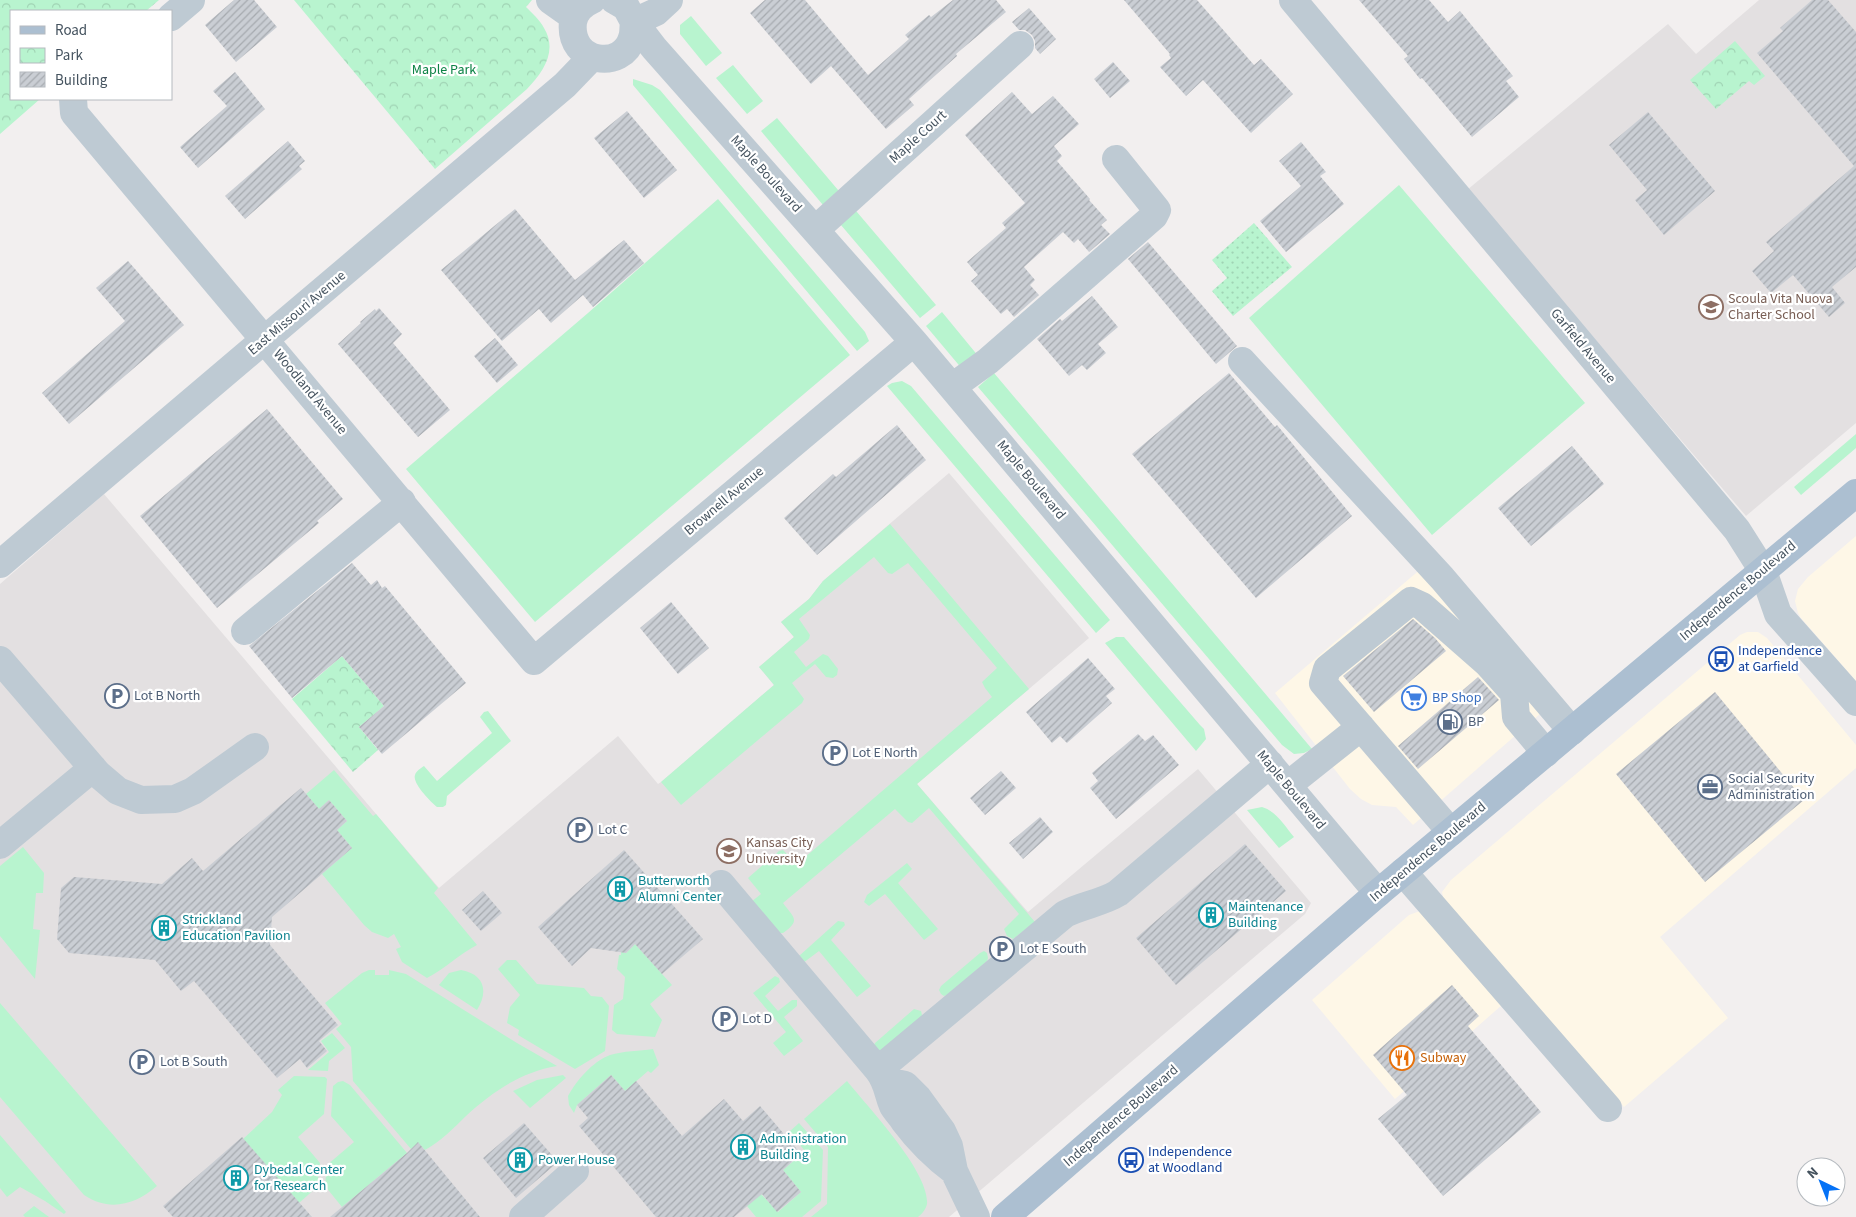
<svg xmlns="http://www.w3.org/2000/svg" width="1856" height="1217" viewBox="0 0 1856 1217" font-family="'Source Sans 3',sans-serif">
<defs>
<pattern id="park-crowns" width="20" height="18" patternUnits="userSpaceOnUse" patternTransform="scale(1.25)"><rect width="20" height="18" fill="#b8f4cf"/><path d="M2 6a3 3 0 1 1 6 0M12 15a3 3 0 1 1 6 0" fill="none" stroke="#a0d3b4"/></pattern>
<pattern id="garden-dots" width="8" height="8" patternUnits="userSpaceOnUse" patternTransform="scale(1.25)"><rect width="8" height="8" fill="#b8f4cf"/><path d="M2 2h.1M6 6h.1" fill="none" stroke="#a0d3b4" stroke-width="1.8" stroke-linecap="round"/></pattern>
<pattern id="building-hatch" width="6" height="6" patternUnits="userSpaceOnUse" patternTransform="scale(1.25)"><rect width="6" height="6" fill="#caced4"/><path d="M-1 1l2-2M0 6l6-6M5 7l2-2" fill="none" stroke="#a6aaaf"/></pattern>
</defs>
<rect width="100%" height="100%" fill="#f2efef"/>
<path fill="#fef7e7" d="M1856 536V681L1801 618 1798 613 1795 601 1798 589 1808 577Z
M1436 556 1557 699 1413 825 1396 807 1372 805 1361 799 1350 789 1275 693Z
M1747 632H1758L1767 638 1856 745V768L1660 937 1728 1018 1624 1107 1444 901 1442 892 1451 880 1740 635Z
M1420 911 1502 1005 1395 1099 1312 1000 1409 915Z"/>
<path fill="#e3e0e1" d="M1759 0H1856V423L1746 516 1467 190 1668 24 1696 54Z
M949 473 1089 638 917 784 1028 912 1198 769 1311 903 1305 914 949 1217H0V584L104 494 439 888 618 736 658 784 661 782 774 685 759 667 794 637 781 622 809 599 823 581Z"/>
<path fill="#b8f4cf" d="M691 16 722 53 706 66 680 34V25Z
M733 65 763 101 747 114 716 78Z
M633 79 652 85 660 90 865 332 869 341 857 351 633 85Z
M777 118 844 197 828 211 761 131Z
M1399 185 1585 403 1432 535 1249 318Z
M718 199 850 355 535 622 406 469 588 313Z
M851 205 936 305 920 318 835 218Z
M942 312 979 357 963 370 926 326Z
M994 373 1312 749 1304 753 1294 754 1282 745 978 387Z
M902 381 911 386 1110 620 1096 633 887 386 892 383Z
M1856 434V448L1801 495 1794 487Z
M890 524 1029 689 917 784 1035 922 1013 939 1007 936 1004 929 1019 914 929 808 912 823 908 822 895 809 783 903C794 918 801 920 783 933H779L751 902 761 894 748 878 779 851 783 850 797 864 992 697 985 688 982 682 997 668 908 563 892 574 888 573 874 557 799 619 810 635 809 639 794 652 806 667 823 654 828 656 838 669 837 675 833 678 826 677 815 664 792 683 804 699 802 703 681 805 661 782 774 685 759 667 794 637 781 622 809 599 823 581Z
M1116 637H1124L1200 725 1204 729 1206 739 1196 751 1105 643Z
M488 711 511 741 447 796 446 805 443 807H437C431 802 412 783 415 775 416 771 421 768 424 766L437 781 492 733 480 717 484 712Z
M334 770 373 816 376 814 438 888 434 893 477 945C459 954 445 969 427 978L402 962 396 949 401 947 394 934 388 938 372 932 364 925 322 874 352 848 337 830 347 821 329 800 319 809 306 794Z
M1262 807C1276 811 1285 826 1294 837L1279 848 1247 810Z
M23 847 44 873 43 893H36L33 929 40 930 35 979 0 936V866Z
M907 863 912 869 898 883 938 929 924 940 885 894 869 906 864 902 867 895Z
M838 921 844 922 845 925 831 940 871 986 857 997 819 951 803 963 799 956Z
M635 944 672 985 650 1004 662 1020 655 1037 617 1034 612 1030 614 1005 623 999 625 977 617 969 619 955H621V952L626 953Z
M984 951 987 953 988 958 987 961 949 994 944 996 941 994 939 990 941 986 980 953Z
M507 960H516L537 984 584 988 591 996 602 997 609 1006 605 1051 575 1069 518 1035 519 1030 507 1023 510 1007 520 995 498 969Z
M369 970H375V975H389V970L406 974 517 1043 557 1066C521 1072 492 1092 466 1116 453 1129 441 1141 425 1150L418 1143 411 1149 353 1081 351 1047 336 1029 342 1024 325 1003 362 973Z
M461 970C484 974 489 991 477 1010L439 985 449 973Z
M775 976 779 978 780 982 765 996 778 1011 792 1000H797V1006L784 1017 803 1041 784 1056 773 1043 786 1032 753 993Z
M0 1003 157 1186C135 1205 109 1212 84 1195L0 1097Z
M914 1009 921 1011 922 1015 921 1018 877 1053 873 1047 875 1043Z
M332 1033 345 1048 329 1061 328 1071 308 1070 329 1052 321 1041Z
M653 1049 659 1065 651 1073 648 1071 625 1091 611 1075 577 1105 574 1113 569 1105 568 1096C577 1080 592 1062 610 1055 623 1051 640 1051 653 1049Z
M563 1075 566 1078 530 1108 513 1091 537 1080Z
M294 1076 325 1077 327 1079 324 1114 298 1137 320 1163 317 1187 299 1203 243 1139 272 1112 282 1095 278 1090Z
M343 1081 350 1085 407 1153 342 1207 325 1186 327 1165 354 1142 331 1116 333 1086 338 1082Z
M847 1081C867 1106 930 1172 927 1204 926 1209 922 1214 918 1217H811L827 1204 828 1147 804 1119Z
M799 1123 823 1150 821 1201 802 1217H756L747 1206 761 1194 778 1212 801 1192 783 1170 805 1151 789 1132Z
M0 1135 66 1212 64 1214 45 1201 20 1187 7 1197 0 1188Z
M34 1206 49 1217H25L23 1215Z"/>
<path fill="url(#park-crowns)" d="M0 0H159L146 11H11V99H40L0 134Z
M294 0H532L526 7C532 13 540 20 544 28 558 51 543 72 527 89L435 169Z
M1735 41 1765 76 1754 85 1749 81 1716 109 1690 80Z
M342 656 384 706 359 727 378 750 353 772 292 699Z"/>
<path fill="url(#garden-dots)" d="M1254 223 1292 267 1233 316 1212 291 1227 278 1212 260Z"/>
<path fill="url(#building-hatch)" d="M234 0H254L277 27 236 62 205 25Z
M765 0H805L868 75 909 39 905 35 929 15 931 17 953 0H996L1006 12 956 54 957 56 909 99 914 105 886 129 831 66 811 84 750 13Z
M1124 0H1197L1254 65 1261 59 1293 94 1251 133 1203 80 1186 96 1160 67 1171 58 1169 55 1170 54Z
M1359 0H1429L1448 22 1460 11 1513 76 1506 81 1519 97 1472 137 1422 78 1420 79 1404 59 1408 56Z
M1812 0H1828L1856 32V267L1832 287 1845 303 1829 317 1793 275 1771 293 1752 271 1774 251 1766 242 1854 166 1757 53 1783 31 1780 28Z
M1029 8 1056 39 1040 54 1035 48V41L1032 35 1025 30H1019L1012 22Z
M1113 62 1130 81 1110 98 1094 79Z
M235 72 265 109 198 168 180 147 227 106 213 91Z
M1012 92 1032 114 1053 96 1079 124 1054 146 1062 156 1057 161 1090 199 1089 200 1107 220 1101 225 1110 234 1089 252 1078 239 1074 243 1063 232 1024 267 1035 280 1030 285 1039 295 1014 317 1007 309 1001 314 971 281 978 275 967 262 1006 228 1002 223 1025 203 965 135Z
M627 111 677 170 644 198 594 138Z
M1648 112 1715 191 1664 235 1635 200 1647 190 1609 145Z
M288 141 305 161 299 166 302 169 245 219 225 196Z
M1301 142 1326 172 1320 176 1344 204 1286 252 1260 221 1301 186 1279 161Z
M515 209 575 280 624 240 644 263 593 307 583 295 551 323 539 309 502 341 441 270Z
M1148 242 1237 346 1216 364 1128 259Z
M128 261 184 325 69 424 42 393 125 321 96 288Z
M1092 296 1118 327 1098 344 1106 353 1087 370 1082 365 1069 376 1037 339 1060 319 1062 321Z
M379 308 402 334 393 343 450 410 418 437 338 344 361 323 360 322 375 309 376 311Z
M495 338 518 365 497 383 474 356Z
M1229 373 1275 427 1277 425 1352 516 1256 598 1132 454Z
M267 409 343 499 317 521 319 523 217 608 140 516Z
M897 425 926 460 817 555 784 518 833 474 836 477Z
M1572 446 1604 484 1531 546 1498 508Z
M352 563 371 585 377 580 382 588 385 586 466 683 382 754 359 727 384 706 342 656 292 698 249 646Z
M671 602 709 648 678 674 640 628Z
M1413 619 1435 638 1446 651 1374 712 1343 676Z
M1088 658 1115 689 1106 696 1112 703 1067 743 1060 736 1052 743 1026 712Z
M1478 677 1499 700 1418 769 1398 746Z
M1715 692 1804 800 1705 882 1616 774Z
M1138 734 1145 741 1153 735 1179 765 1116 819 1090 788 1098 781 1092 773Z
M1001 771 1016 788 985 815 970 798Z
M301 788 319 809 329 800 347 821 337 830 352 848 272 917 270 945 338 1025 319 1041 327 1051 307 1068 300 1059 277 1078 194 981 181 991 155 960 69 953 57 939 61 888 74 877 162 884 192 858 203 871Z
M1040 817 1053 832 1023 859 1009 843Z
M1245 844 1286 891 1176 985 1136 938Z
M624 850 703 939 662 974 635 944 626 953 591 948 572 966 538 927Z
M483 891 502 913 481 931 462 910Z
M1452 985 1479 1016 1468 1026 1541 1112 1443 1196 1378 1119 1407 1095 1373 1055Z
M611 1075 625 1091 636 1081 682 1136 724 1099 743 1121 760 1106 801 1154 783 1170 801 1192 777 1212 762 1194 734 1217H656L579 1126 588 1118 577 1105Z
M524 1123 558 1162 516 1198 483 1158Z
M242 1137 312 1217H173L163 1206Z
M418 1142 480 1217H330L407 1153Z"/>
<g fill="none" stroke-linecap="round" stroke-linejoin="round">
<path stroke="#becad3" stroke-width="28" d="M550 0 574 17
M592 0C583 4 575 11 573 22 568 64 623 71 632 38 634 33 633 27 634 22
M614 0 626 7 634 22 654 48 914 342 1378 893
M1293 0 1737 530 1763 571 1778 614 1856 702
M171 17 191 0
M634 22 656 12 669 0
M73 99 74 113 534 661 914 342
M815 230 1020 45
M1242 361 1442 578 1572 731
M952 387 988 361 1154 216 1157 210 1116 159
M0 564 565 85 591 58
M245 631 402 502
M0 660 98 774 118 791 141 800 175 799 193 791 255 747
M1288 785 1361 727
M1451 832 1323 683 1327 669 1411 601 1422 606 1487 663 1514 693 1516 717 1546 753
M0 845 93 768
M1403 872 1608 1108
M721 884 878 1070C888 1083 887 1092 893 1106 896 1111 901 1116 904 1121 919 1141 934 1156 954 1171
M878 1070 1065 914C1082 905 1102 903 1118 893L1270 764
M886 1081 905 1085 918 1098 942 1131 949 1146 954 1171 976 1217
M523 1217 575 1171"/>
<path stroke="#acbfd1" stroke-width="28" d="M1005 1217 1378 893 1856 493"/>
</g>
<defs>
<symbol id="school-ring" viewBox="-11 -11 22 22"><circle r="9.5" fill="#fff" stroke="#8d6e63" stroke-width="1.5"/><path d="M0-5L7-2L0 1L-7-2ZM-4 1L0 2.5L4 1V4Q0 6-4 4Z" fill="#8d6e63"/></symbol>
<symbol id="bus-ring" viewBox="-11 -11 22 22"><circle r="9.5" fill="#fff" stroke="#1a4fb4" stroke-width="1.5"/><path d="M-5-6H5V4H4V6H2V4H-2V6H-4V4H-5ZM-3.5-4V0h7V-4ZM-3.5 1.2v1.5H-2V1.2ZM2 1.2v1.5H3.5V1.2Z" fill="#1a4fb4"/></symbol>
<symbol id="parking-ring" viewBox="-11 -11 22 22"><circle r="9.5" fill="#fff" stroke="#5c6f8a" stroke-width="1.5"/><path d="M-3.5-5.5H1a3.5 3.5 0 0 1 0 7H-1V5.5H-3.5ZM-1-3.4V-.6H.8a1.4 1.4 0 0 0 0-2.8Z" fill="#5c6f8a"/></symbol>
<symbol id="supermarket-ring" viewBox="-11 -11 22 22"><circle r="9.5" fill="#fff" stroke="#3f7fe0" stroke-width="1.5"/><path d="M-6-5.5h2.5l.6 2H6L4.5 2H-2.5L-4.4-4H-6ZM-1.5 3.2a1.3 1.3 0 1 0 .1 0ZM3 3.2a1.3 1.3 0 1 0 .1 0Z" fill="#3f7fe0"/></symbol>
<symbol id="fuel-ring" viewBox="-11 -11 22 22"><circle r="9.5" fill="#fff" stroke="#5c6f8a" stroke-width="1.5"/><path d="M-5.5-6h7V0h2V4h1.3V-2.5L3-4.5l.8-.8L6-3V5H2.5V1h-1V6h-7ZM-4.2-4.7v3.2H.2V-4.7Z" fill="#5c6f8a"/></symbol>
<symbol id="office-ring" viewBox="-11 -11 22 22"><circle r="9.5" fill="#fff" stroke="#5c6f8a" stroke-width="1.5"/><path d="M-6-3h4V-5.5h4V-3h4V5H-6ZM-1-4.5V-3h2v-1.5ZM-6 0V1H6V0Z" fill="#5c6f8a"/></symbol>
<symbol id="university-ring" viewBox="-11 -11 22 22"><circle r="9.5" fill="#fff" stroke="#8d6e63" stroke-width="1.5"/><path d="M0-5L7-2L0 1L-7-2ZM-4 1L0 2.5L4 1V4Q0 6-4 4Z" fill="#8d6e63"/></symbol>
<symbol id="building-ring" viewBox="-11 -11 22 22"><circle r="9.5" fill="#fff" stroke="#0f9aa8" stroke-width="1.5"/><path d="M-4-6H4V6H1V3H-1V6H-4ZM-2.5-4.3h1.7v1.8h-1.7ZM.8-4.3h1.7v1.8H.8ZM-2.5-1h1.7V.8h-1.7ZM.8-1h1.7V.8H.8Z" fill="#0f9aa8"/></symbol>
<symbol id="restaurant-ring" viewBox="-11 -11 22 22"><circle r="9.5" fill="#fff" stroke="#e8710a" stroke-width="1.5"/><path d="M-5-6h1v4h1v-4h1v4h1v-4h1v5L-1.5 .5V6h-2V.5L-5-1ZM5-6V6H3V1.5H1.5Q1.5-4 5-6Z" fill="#e8710a"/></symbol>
</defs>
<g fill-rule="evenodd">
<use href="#school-ring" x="1697" y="293" width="28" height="28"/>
<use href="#bus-ring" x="1707" y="645" width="28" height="28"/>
<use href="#parking-ring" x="103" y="682" width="28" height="28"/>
<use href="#supermarket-ring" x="1400" y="684" width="28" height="28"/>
<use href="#fuel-ring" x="1436" y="708" width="28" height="28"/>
<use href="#parking-ring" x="821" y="739" width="28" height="28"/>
<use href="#office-ring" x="1696" y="773" width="28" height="28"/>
<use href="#parking-ring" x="566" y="816" width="28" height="28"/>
<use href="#university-ring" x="715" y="837" width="28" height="28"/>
<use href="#building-ring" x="606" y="875" width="28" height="28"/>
<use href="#building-ring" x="1197" y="901" width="28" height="28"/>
<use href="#building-ring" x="150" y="914" width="28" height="28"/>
<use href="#parking-ring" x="988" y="935" width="28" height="28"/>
<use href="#parking-ring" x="711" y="1005" width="28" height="28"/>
<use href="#restaurant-ring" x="1388" y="1044" width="28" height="28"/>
<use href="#parking-ring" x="128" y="1048" width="28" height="28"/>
<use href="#building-ring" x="729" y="1133" width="28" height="28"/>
<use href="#building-ring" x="506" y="1146" width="28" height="28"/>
<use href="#bus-ring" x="1117" y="1146" width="28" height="28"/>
<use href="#building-ring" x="222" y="1164" width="28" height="28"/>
</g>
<g text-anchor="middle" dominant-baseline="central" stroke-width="4.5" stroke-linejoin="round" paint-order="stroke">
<g font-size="14" fill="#0d8346" stroke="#fff">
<text x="444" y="70">Maple Park</text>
</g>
<g font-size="14" fill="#45535f" stroke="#fff">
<text transform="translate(918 137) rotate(-42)">Maple Court</text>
<text transform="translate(766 174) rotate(48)">Maple Boulevard</text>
<text transform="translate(297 313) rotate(-40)">East Missouri Avenue</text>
<text transform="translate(1583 346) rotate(50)">Garfield Avenue</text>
<text transform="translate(310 392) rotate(50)">Woodland Avenue</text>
<text transform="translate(1031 480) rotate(50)">Maple Boulevard</text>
<text transform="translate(724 501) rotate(-40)">Brownell Avenue</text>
<text transform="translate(1738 591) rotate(-40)">Independence Boulevard</text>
<text transform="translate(1291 790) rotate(50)">Maple Boulevard</text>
<text transform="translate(1428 852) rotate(-40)">Independence Boulevard</text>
<text transform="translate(1121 1116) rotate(-41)">Independence Boulevard</text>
</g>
<g font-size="14" fill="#785e54" stroke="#fff" text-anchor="start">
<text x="1728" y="299">Scoula Vita Nuova<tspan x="1728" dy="16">Charter School</tspan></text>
<text x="746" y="843">Kansas City<tspan x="746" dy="16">University</tspan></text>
</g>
<g font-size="14" fill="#164399" stroke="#fff" text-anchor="start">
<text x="1738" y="651">Independence<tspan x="1738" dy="16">at Garfield</tspan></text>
<text x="1148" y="1152">Independence<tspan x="1148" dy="16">at Woodland</tspan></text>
</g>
<g font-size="14" fill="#4e5e75" stroke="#fff" text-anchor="start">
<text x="134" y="696">Lot B North</text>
<text x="1468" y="722">BP</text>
<text x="852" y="753">Lot E North</text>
<text x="1728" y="779">Social Security<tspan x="1728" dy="16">Administration</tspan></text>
<text x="598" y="830">Lot C</text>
<text x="1020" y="949">Lot E South</text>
<text x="742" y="1019">Lot D</text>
<text x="160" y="1062">Lot B South</text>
</g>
<g font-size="14" fill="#366cbe" stroke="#fff" text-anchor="start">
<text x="1432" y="698">BP Shop</text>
</g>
<g font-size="14" fill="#0d838f" stroke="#fff" text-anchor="start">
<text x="638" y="881">Butterworth<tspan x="638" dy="16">Alumni Center</tspan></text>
<text x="1228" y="907">Maintenance<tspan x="1228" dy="16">Building</tspan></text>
<text x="182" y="920">Strickland<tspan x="182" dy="16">Education Pavilion</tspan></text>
<text x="760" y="1139">Administration<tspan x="760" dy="16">Building</tspan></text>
<text x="538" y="1160">Power House</text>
<text x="254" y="1170">Dybedal Center<tspan x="254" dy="16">for Research</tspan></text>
</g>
<g font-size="14" fill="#c56008" stroke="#fff" text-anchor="start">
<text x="1420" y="1058">Subway</text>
</g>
</g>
<rect x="10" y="10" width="162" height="90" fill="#ffffff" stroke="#b5babf"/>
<rect x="20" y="26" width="25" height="8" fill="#acbfd1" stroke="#b5babf"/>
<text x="55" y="35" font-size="15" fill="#45535f">Road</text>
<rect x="20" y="48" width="25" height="15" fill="url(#park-crowns)" stroke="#b5babf"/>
<text x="55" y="60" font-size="15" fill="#45535f">Park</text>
<rect x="20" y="72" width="25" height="15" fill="url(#building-hatch)" stroke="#b5babf"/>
<text x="55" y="85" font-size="15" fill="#45535f">Building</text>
<g transform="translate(1821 1182) rotate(317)"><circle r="24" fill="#ffffff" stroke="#b5babf"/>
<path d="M0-4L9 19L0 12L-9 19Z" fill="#0572f6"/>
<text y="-8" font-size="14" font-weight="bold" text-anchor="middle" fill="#45535f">N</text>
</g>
</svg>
